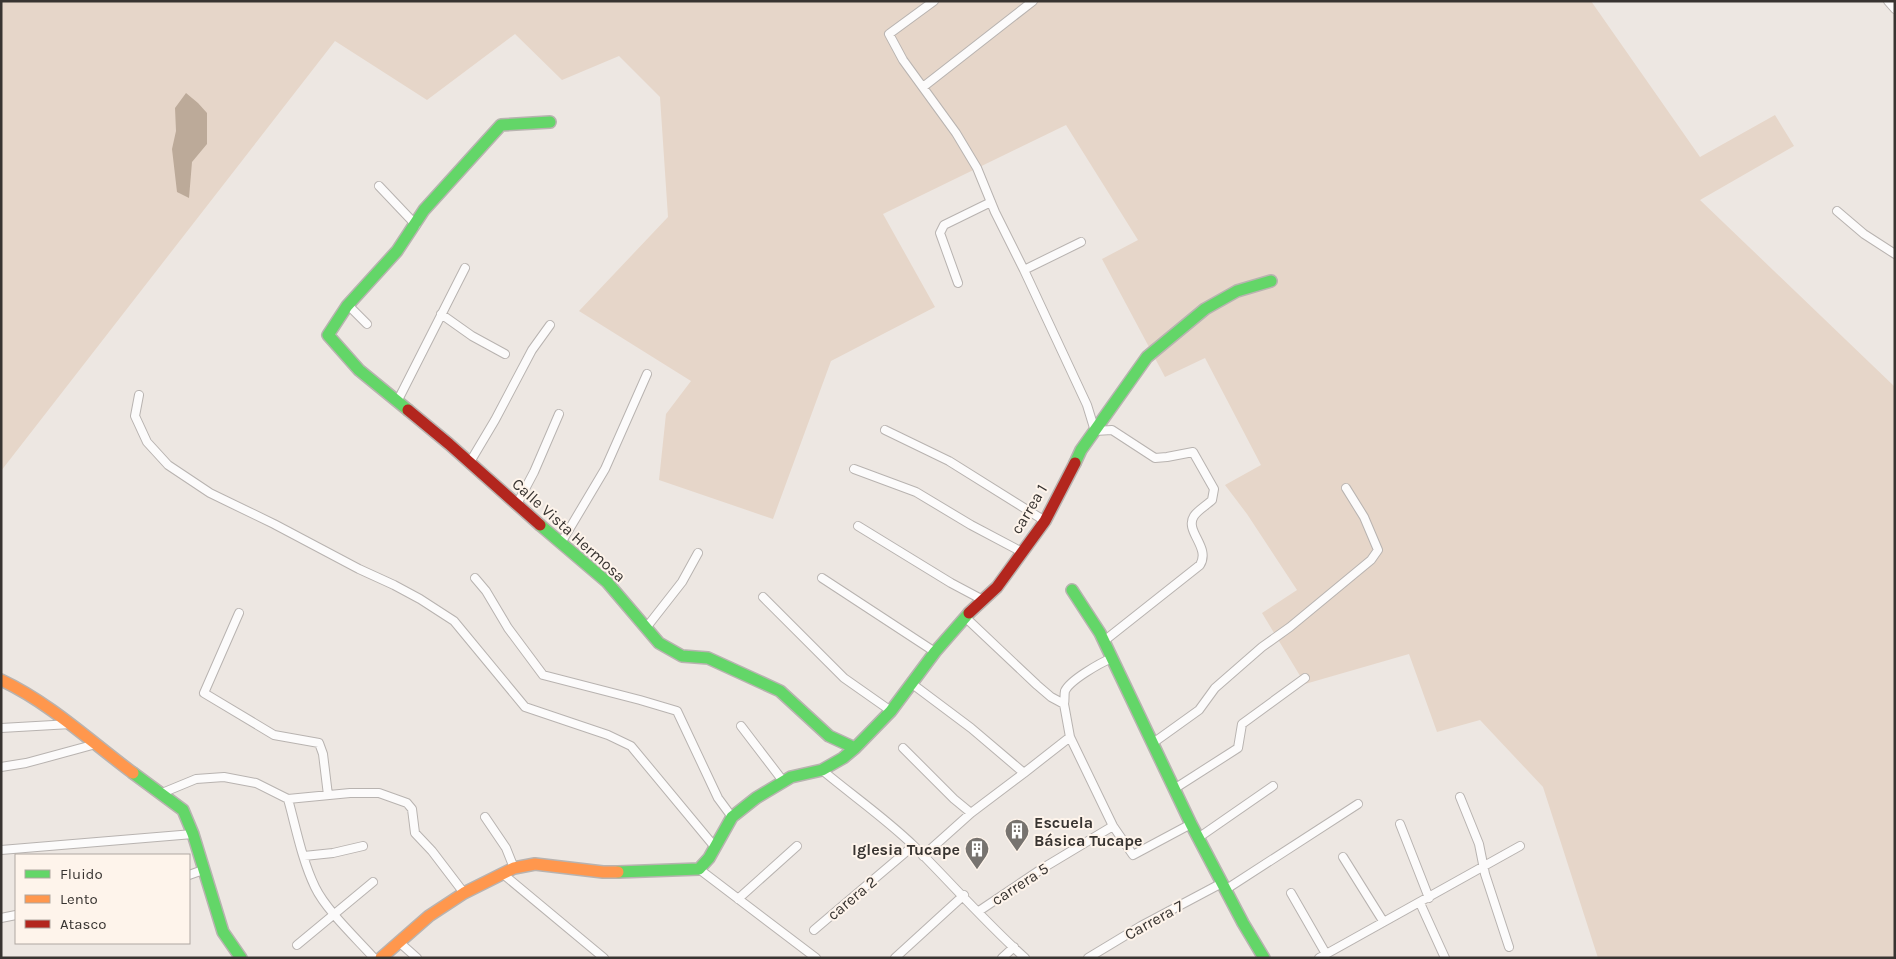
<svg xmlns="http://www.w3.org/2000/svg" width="1896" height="959" viewBox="0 0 1896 959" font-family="Karla,sans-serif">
<rect width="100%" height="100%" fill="#ede7e2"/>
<path fill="#e6d6c9" d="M1 1H1591L1700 157 1775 115 1794 146 1700 200 1895 387V958H1598L1543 787 1480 720 1437 732 1409 654 1305 684 1262 613 1297 590 1247 514 1225 485 1261 465 1205 358 1165 377 1102 259 1138 240 1066 125 883 214 935 307 831 361 773 519 659 480 666 414 691 381 579 311 668 217 660 97 619 56 562 80 515 34 427 100 335 41 1 471Z"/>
<path fill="#bcaa99" d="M186 93 198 103 207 113V144L192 162 189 198 177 192 172 149 176 131 175 108Z"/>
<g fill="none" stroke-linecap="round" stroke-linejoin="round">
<defs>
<path id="street" d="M934 1 889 34 903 60 956 133 977 168 995 212 1024 270 1087 405 1095 431 1112 430 1155 458 1167 457 1193 452 1214 489 1212 500C1207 505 1198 510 1194 516 1184 531 1211 547 1200 565L1104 641
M1888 1 1895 9
M923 87 1033 1
M379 186 416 225
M1837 211 1864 234 1895 254
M1024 270 1081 242
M958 283 940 233 944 225 991 202
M348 305 367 324
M441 314 472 336 505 354
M139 395 135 416 147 442 168 465 210 493 274 524 359 569 394 585 420 599 454 621 525 707 608 735 631 746 714 846
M397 402 465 268
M885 430 949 461 1045 521
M470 462 495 420 532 350 550 325
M854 469 916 492 971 525 1022 552
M517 504 534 472 559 414
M858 526 951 583 983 600
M561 543 605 469 647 374
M475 578 486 591 508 628 543 675 640 700 677 711 718 798 732 817
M822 578 935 652
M763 597 844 678 891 711
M239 613 204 693 274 735 319 743 323 754 328 795
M965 617 1037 685 1051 697 1064 704 1070 737 1113 826 1133 855 1191 824
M646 628 682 582 698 553
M911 683 971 728 1024 773 1070 737
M1064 704C1065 700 1064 695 1065 691 1070 680 1100 663 1112 658
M741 726 783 781
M1 728 71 724
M1153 743 1199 710 1215 688 1262 647 1290 627 1371 560 1378 550 1364 517 1346 488
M903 748 954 799 971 813 923 856
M1 767 26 763 96 744
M822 770C853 796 885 818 914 846 951 883 986 923 1025 958
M1174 789 1238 748 1242 724 1305 678
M162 793 196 779 224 777 256 783 288 799 350 793H379L407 803 412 809 415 833 432 851 464 893
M1460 797 1479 844 1485 874 1509 947
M288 799C296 828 302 860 315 887 326 910 357 939 374 958
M971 813 1024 773
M485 817 506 848 514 868
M1400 824 1429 898
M1198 838 1273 786
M1 850 193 834
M304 856 333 853 363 846
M1343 857 1383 921
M699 869 816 958
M503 874 604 958
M189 875 203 870
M1225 890 1358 804
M1291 893 1326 954
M738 899 797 846
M1420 903 1445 958
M979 911 1043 868 1113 826
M1 918 16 915
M814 930 913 846
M399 942 417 958
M297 945 373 882
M895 958 964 895
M1002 958 1014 947
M1088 958 1141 926 1222 883
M1319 958 1520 846"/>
<path id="fast" d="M408 410 359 370 328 335 347 306 397 251 424 210 501 125 550 122
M1075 463 1081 450 1147 357 1205 309 1237 291 1271 281
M540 525 607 582 659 643 682 656 708 658 780 691 829 736 855 748
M1072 590 1100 633 1191 824 1243 923 1264 958
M133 773 183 810 193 834 223 932 241 958
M618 872 699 869 709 858 732 817 756 798 791 777 822 770 843 758 855 748 891 711 935 652 969 613"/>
<path id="slow" d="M1 680C50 703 90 741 133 773
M381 958 429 916 464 893 514 868 535 864 603 872H618"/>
<path id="jam" d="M408 410 449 444 540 525
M969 613 997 587 1045 521 1075 463"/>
</defs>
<use href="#street" stroke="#b8b3b0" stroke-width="10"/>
<use href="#fast" stroke="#b8b3b0" stroke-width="14"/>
<use href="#slow" stroke="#b8b3b0" stroke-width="14"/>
<use href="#jam" stroke="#b8b3b0" stroke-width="14"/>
<use href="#street" stroke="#fcfbfb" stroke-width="8"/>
<use href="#fast" stroke="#63d668" stroke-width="11"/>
<use href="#slow" stroke="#ff974d" stroke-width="11"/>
<use href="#jam" stroke="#b3261e" stroke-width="11"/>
</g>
<defs>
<symbol id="building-pin" viewBox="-11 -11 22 30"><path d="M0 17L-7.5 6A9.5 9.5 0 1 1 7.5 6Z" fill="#77736f" stroke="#fef4eb"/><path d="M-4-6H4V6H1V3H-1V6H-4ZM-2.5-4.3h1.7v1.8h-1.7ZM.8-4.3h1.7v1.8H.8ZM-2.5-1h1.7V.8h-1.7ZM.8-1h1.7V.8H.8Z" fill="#fff"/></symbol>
</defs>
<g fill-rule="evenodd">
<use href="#building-pin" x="1003" y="817" width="28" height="38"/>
<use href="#building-pin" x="963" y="835" width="28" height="38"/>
</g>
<g text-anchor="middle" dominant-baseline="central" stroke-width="4" stroke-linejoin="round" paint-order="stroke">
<g font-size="16" fill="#383431" stroke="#fef4eb">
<text transform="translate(1029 509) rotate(-59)">carrea 1</text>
<text transform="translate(569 530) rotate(42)">Calle Vista Hermosa</text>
<text transform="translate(1020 884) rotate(-33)">carrera 5</text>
<text transform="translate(852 898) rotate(-40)">carera 2</text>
<text transform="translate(1154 920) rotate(-29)">Carrera 7</text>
</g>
<g font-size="16" font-weight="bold" fill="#383431" stroke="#fef4eb" text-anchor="start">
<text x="1034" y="822">Escuela<tspan x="1034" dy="18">Básica Tucape</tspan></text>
<text x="960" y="849" text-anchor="end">Iglesia Tucape</text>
</g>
</g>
<rect width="1896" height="959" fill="none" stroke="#383431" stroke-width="5"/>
<rect x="15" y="854" width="175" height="90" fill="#fef4eb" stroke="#afa7a1"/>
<rect x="25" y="870" width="25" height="8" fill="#63d668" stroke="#afa7a1"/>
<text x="60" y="879" font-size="15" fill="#383431">Fluido</text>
<rect x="25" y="895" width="25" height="8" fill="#ff974d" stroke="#afa7a1"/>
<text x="60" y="904" font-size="15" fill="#383431">Lento</text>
<rect x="25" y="920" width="25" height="8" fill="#b3261e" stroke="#afa7a1"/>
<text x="60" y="929" font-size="15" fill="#383431">Atasco</text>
</svg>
